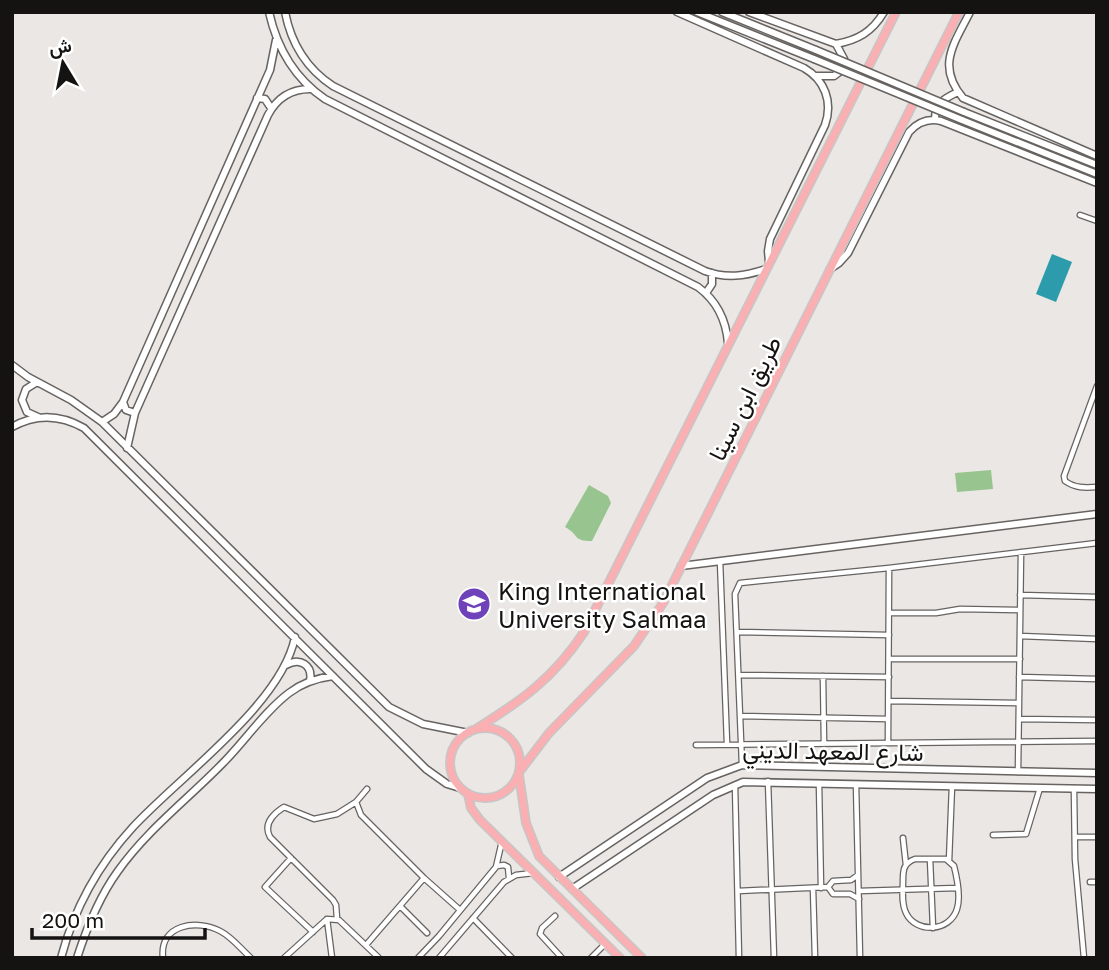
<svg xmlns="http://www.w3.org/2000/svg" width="1109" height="970" viewBox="0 0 1109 970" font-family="'Golos Text',Vazirmatn,sans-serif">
<rect width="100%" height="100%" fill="#ebe7e4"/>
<path fill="#98c48f" d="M991 470 993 489 957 492 955 473Z
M589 485 608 496 611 503 592 541C572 541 580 535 565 527Z"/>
<path fill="#2c9bac" d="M1052 254 1072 262 1056 302 1036 294Z"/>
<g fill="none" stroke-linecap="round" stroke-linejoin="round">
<defs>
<path id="street" d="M1080 215 1097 221
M1097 386 1064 476 1065 481C1075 488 1084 488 1097 487
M720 561 727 743
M1020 595 1097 597
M889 613H936L960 609 1020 610
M737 632 889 635
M1020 636 1097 639
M889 659H1020
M739 675 889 677
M823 676 824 744
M1019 677 1097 679
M889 701 1019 703
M741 716 888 719
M1019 719 1097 720
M888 743 889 568
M696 745 1097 741
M742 765 735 594 740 583 889 568 1097 543
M1018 772 1021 552
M768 781 774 958
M819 783 821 888
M856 784 860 958
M735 785 739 958
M367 789 356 802 361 815 424 878 460 910
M1074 790 1075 859 1084 958
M993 835 1026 834 1040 788
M1075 837H1097
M903 838 906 865
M291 858 265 887 313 932
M915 859H946L954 866C957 878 961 897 957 909 950 932 916 934 906 913 901 903 903 891 903 880 903 869 904 863 915 859Z
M930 859 933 928
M949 861 952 786
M497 866 504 865 508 867 509 878
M1090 882H1097
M828 887 833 894H850L859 899
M813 888 815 958
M738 891 828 887 833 881 851 880 858 875
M859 891 957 888
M400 906 427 933
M555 916 542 928 540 934 562 958
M473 918 512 958
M327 919 332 958
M337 919 336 905 333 900 270 837C263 824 273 814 284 807L314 819 337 814 356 802
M366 945 424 878
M163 958C159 924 197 919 220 931 232 937 241 949 251 958
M284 958 327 919 339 920 379 958
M418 958 439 936 496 867 502 841
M439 958 504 882 516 875 533 873
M591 958 605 944"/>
<path id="secondary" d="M269 12C277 48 294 78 325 99L698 287C717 301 726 319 728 343
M285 12C291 43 307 69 333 86L705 271C727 279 745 276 766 269
M677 12 804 68C825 80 833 102 825 125L770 239 768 251 769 262
M697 12 814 59
M722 12 816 50
M749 12 836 44
M970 12C954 44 936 66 963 98L1097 156
M836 44C858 40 872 32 884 12
M815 76H834L842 70 844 59 836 44
M257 98 265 99 271 108
M964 112 1097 165
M935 119C935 103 945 98 958 92
M962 120 1097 174
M830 269 839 263 848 253 909 132C918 122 928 118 941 121L1097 183
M706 293 712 284V273
M12 365 28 377 71 400 102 422 389 707 423 724 468 733
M37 382 26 389 22 400 27 412 38 417
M123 402 126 410 135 413
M102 422 114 414 123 402 270 70 276 40
M12 427C37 413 61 415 84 428L426 769 447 784 460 788
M127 448 135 413 268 115C277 98 290 89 310 89
M681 566 1097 514
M286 665C300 657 313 665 310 681
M559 877 707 778 742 765 1097 773
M572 889 713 795 743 782 1097 789
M61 958C74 909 99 864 133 827 179 777 282 704 295 637
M77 958C87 927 99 897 118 871 147 830 188 799 223 763 244 742 265 711 289 693 302 683 317 678 333 676"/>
<path id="primary" d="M450 763a35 35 0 1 1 70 0a35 35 0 1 1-70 0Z
M476 729C521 701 554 678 584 632L896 12
M520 771 549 733 634 646 663 603 959 12
M519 775 526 823 539 856 642 958
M468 794 471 808 480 820 620 958"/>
</defs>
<use href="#street" stroke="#676361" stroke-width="7"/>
<use href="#secondary" stroke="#676361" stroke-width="9"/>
<use href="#primary" stroke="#c7c6c6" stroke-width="10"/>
<use href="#street" stroke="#fff" stroke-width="4.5"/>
<use href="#secondary" stroke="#fff" stroke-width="6"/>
<use href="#primary" stroke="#fab0b2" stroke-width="7"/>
<defs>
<path id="secondary-bridge" d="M816 50 964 112
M814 59 962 120"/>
</defs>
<use href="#secondary-bridge" stroke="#676361" stroke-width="9" stroke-linecap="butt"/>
<use href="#secondary-bridge" stroke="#fff" stroke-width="6"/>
</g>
<defs>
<symbol id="university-disc" viewBox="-11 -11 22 22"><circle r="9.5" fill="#6f42ba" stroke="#fff"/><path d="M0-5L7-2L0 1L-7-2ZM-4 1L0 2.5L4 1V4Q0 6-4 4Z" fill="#fff"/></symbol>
</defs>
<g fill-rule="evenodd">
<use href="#university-disc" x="455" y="585" width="38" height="38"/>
</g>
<g text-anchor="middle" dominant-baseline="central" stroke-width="5" stroke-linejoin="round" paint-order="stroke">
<g font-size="24" fill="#151312" stroke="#fff">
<text transform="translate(744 398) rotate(-64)">طريق ابن سينا</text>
<text transform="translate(833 750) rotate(1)">شارع المعهد الديني</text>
</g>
<g font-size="24" fill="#151312" stroke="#fff" text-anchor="start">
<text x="498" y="590">King International<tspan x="498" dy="28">University Salmaa</tspan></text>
</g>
</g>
<rect width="1109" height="970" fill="none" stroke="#151312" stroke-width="28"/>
<g transform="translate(63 63) rotate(350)" stroke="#ffffff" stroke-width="5" paint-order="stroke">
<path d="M0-5L12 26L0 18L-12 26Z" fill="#151312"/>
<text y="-10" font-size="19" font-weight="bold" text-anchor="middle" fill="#151312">ش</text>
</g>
<path d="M32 928v10h173v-10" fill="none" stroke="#151312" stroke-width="3.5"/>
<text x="42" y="928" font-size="21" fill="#151312" stroke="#ffffff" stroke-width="5" paint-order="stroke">200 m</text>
</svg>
